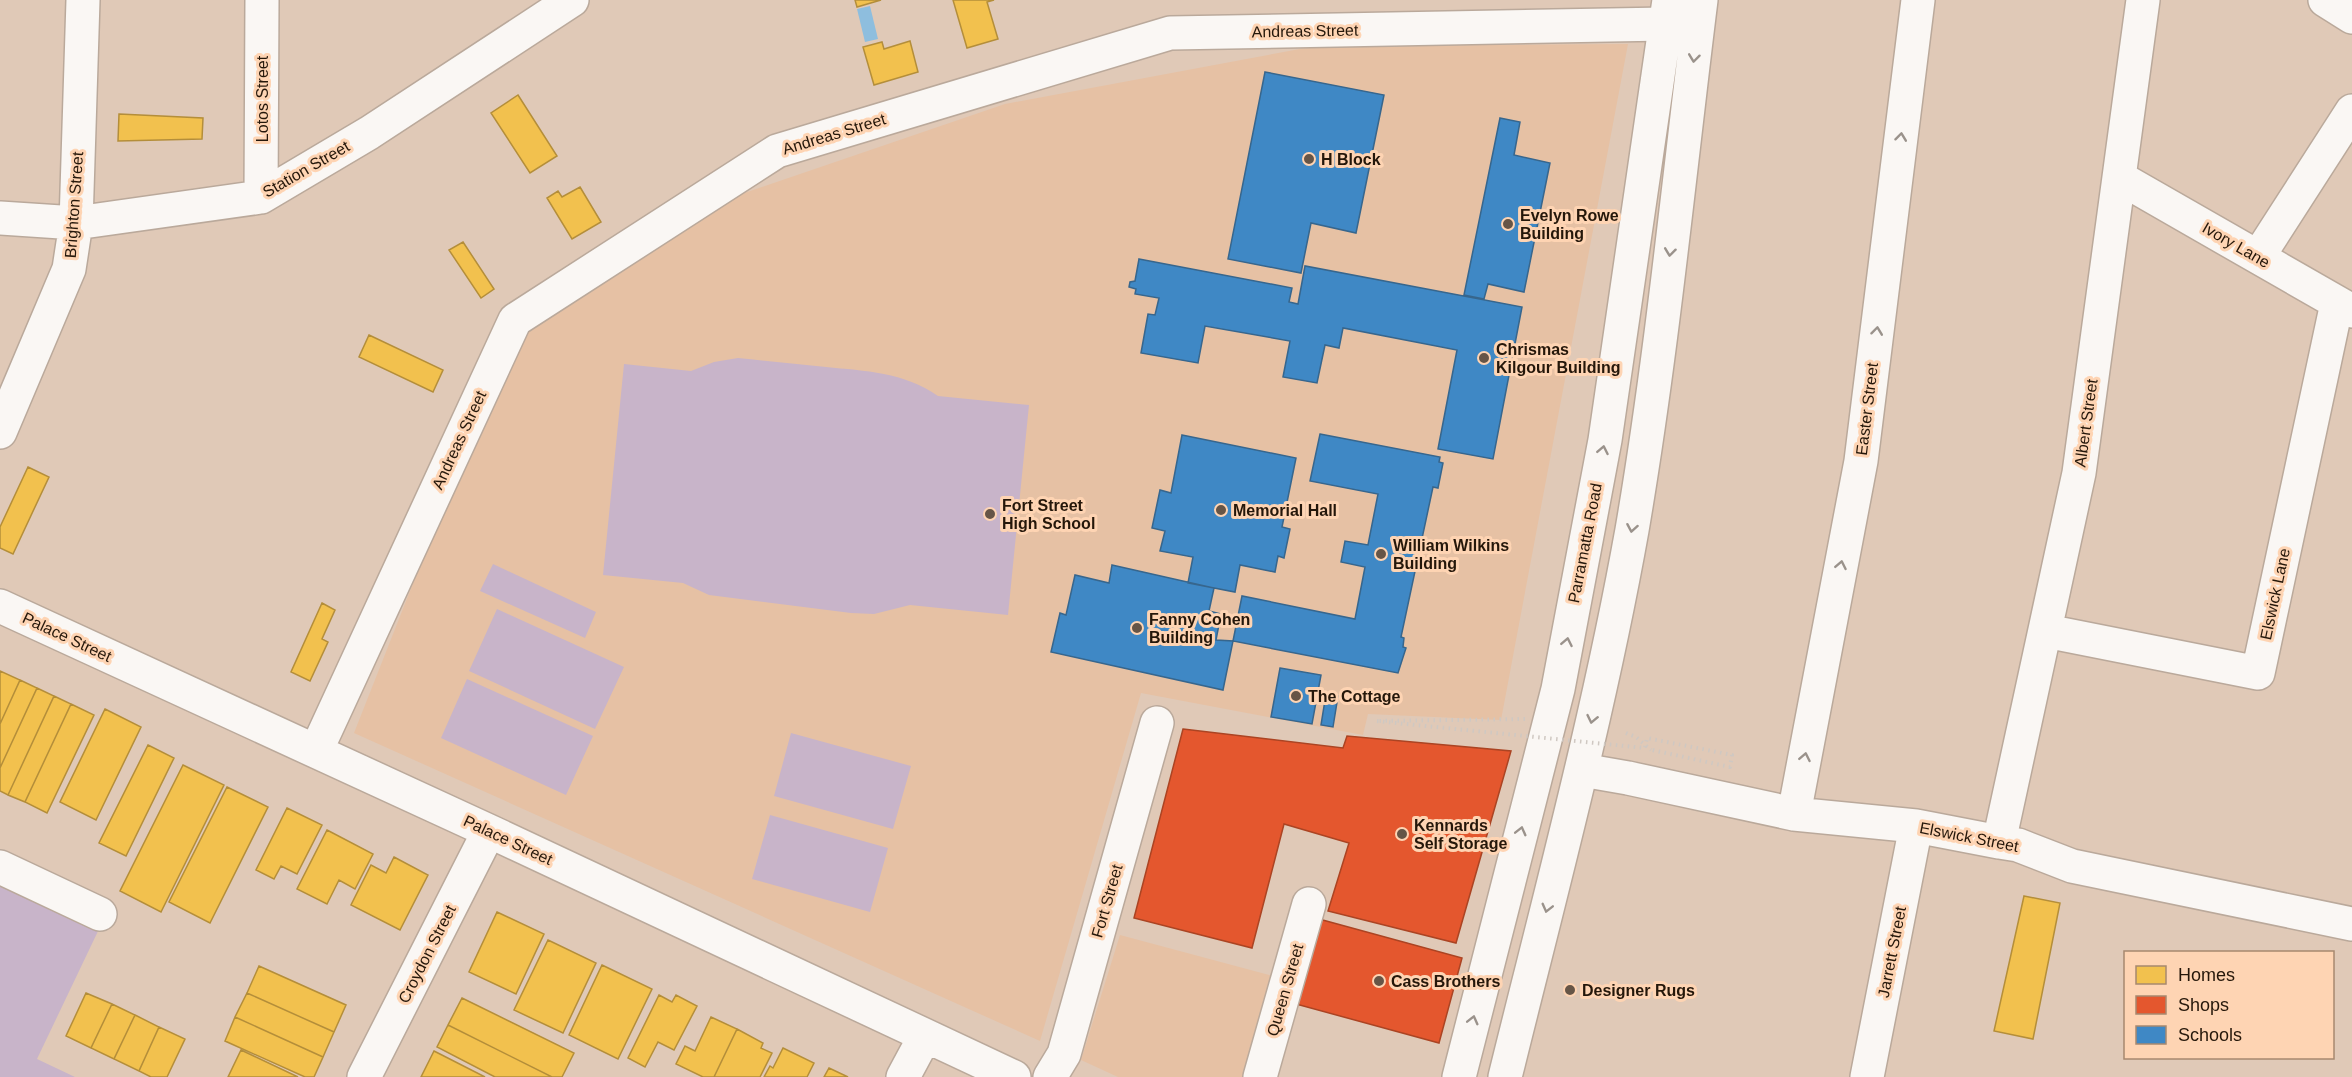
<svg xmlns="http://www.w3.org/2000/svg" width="2352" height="1077" viewBox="0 0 2352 1077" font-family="Arial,sans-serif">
<rect width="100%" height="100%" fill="#e0c9b7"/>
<path fill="#e6c1a4" d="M1628 44 1501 720 1368 714 1363 735 1141 693 1040 1041 354 733 511 335 689 212 1005 104 1316 46Z
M1120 935 1273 976 1242 1077H1118L1081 1060Z"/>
<path fill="#c8b4c9" d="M738 358C767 361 797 364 826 367 865 371 904 372 938 396L1029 405 1008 615 910 605 874 614 851 613 709 595 683 583 603 575 624 364 691 371 714 362Z
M493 564 596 612 585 638 480 591Z
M497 609 624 667 595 729 469 671Z
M467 679 593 736 566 795 441 738Z
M791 733 911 766 893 829 774 796Z
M770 815 888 848 870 912 752 879Z
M0 879 100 927 37 1059 75 1077H0Z"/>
<path fill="#8ebede" d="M870 6 878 39 865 42 857 9Z"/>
<path fill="#f2c14e" stroke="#b48e3a" stroke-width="1.5" d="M855 0H881L857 7Z
M953 0H994L987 2 998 39 967 48Z
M910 41 918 72 874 85 863 47 882 42 884 49Z
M518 95 557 156 530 173 491 113Z
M119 114 203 118 202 139 118 141Z
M580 187 601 222 572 239 547 198 558 191 562 197Z
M463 242 494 289 481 298 449 250Z
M369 335 443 370 433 392 359 357Z
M28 467 49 477 13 554 0 548V527Z
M322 603 335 610 322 639 328 642 310 681 291 672Z
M0 671 20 680 0 724Z
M20 680 37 688 0 768V724Z
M37 688 54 696 8 795 0 791V768Z
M54 696 71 704 25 802 8 795Z
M71 704 94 715 47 813 25 802Z
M105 709 141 727 96 820 60 802Z
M148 745 174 758 126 856 99 843Z
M183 765 224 785 161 912 120 891Z
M227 787 268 807 210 923 169 902Z
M287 808 322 825 297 874 281 866 274 879 256 870Z
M327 830 373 854 355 889 339 880 327 904 297 889Z
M394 857 428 875 400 930 351 905 371 865 386 873Z
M2024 896 2060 903 2033 1039 1994 1031Z
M497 912 544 934 516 994 469 972Z
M548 940 596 963 563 1033 514 1010Z
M602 965 652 989 618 1059 569 1035Z
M259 966 346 1005 334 1032 247 993Z
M86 993 112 1004 91 1048 66 1036Z
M247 993 334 1032 323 1057 235 1017Z
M659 995 672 1002 676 995 697 1006 674 1050 658 1042 645 1067 628 1058Z
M462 998 574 1053 562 1077H552L448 1025Z
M112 1004 135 1015 114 1059 91 1048Z
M135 1015 159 1027 139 1071 114 1059Z
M235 1017 323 1057 314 1077H305L225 1041Z
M711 1017 737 1029 714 1077H703L676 1064 685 1046 695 1051Z
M448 1025 552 1077H495L437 1047Z
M159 1027 185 1039 167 1077H151L139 1071Z
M737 1029 763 1043 761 1048 772 1053 760 1077H714Z
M783 1048 814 1063 807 1077H764L770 1066 773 1068Z
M241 1050 298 1077H228Z
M434 1051 485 1077H421Z
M829 1068 848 1077H824Z"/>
<path fill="#e4572e" stroke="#ab4423" stroke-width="1.5" d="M1183 729 1343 748 1347 736 1511 751 1456 943 1328 911 1349 843 1284 824 1252 948 1134 918Z
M1319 919 1462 958 1439 1043 1296 1004Z"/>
<path fill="#3f88c5" stroke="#37668d" stroke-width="1.5" d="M1265 72 1384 95 1356 233 1311 223 1301 273 1228 259Z
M1500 118 1520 122 1514 155 1550 163 1524 292 1488 284 1484 299 1464 295Z
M1139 259 1292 288 1289 302 1298 304 1305 266 1522 307 1493 459 1438 449 1457 350 1343 328 1339 348 1325 345 1317 383 1283 377 1290 341 1205 326 1198 363 1141 353 1148 314 1155 315 1159 298 1135 294 1136 289 1129 287 1130 282 1135 281Z
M1320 434 1440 457 1439 462 1443 463 1438 488 1433 487 1401 637 1404 638 1403 647 1406 648 1398 673 1233 641 1242 596 1355 619 1365 567 1341 562 1345 541 1368 545 1378 494 1310 481Z
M1182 435 1296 458 1282 527 1290 529 1284 558 1278 556 1275 572 1240 565 1235 592 1188 583 1193 557 1160 551 1165 531 1152 528 1160 490 1171 493Z
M1112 565 1214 588 1209 611 1221 614 1216 640 1233 641 1223 690 1051 652 1060 613 1066 615 1075 575 1109 583Z
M1280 668 1321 675 1312 724 1271 717Z
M1326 694 1338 696 1333 727 1321 725Z"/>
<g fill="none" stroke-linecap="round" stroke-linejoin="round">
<defs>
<path id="minor" d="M2325 0 2352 17
M2120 178 2352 311
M261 197 262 0
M0 218 76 223 261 197 369 133 572 0
M2258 257 2352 111
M0 432 69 269 76 223 83 0
M0 606 489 831 1014 1077
M2046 631 2258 673 2337 303
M316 751 515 320 777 151 1170 33 1666 24
M1582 770 1628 778 1794 814 1916 826 1999 842 2018 845 2072 866 2352 924
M1794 814 1861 461 1918 0
M1999 842 2079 473 2143 0
M0 867 100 914
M364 1077 489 831
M903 1077 925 1036
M1050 1077 1064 1054 1157 723
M1260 1077 1309 904
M1867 1077 1916 826"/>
<path id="highway" d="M1459 1077 1558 689 1605 440 1669 0
M1505 1077C1550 895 1599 714 1632 530 1662 355 1679 176 1701 0"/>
</defs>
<use href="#minor" stroke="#baa99b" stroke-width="36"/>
<use href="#highway" stroke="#baa99b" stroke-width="36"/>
<path stroke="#cfc8c2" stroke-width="4" stroke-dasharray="1.5 4.5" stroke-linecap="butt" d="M1626 733 1636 737 1651 750"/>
<use href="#minor" stroke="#faf7f4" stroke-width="33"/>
<use href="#highway" stroke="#faf7f4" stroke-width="33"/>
<path stroke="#cfc8c2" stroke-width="4" stroke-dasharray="1.5 4.5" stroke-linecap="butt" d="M1525 719 1376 721 1645 748 1647 738 1732 755 1730 767 1652 750"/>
</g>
<defs><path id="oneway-chevron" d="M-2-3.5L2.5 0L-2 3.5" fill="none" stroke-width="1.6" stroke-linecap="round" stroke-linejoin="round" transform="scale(1.5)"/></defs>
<g stroke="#9a928b">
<use href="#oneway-chevron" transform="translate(1694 58) rotate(97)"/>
<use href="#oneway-chevron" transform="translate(1901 137) rotate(-83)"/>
<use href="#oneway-chevron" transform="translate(1670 252) rotate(97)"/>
<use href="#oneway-chevron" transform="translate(1877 331) rotate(-83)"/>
<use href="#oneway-chevron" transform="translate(1603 450) rotate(-79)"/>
<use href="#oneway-chevron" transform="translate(1632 528) rotate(100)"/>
<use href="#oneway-chevron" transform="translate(1841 565) rotate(-79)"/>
<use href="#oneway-chevron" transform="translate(1567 642) rotate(-79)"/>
<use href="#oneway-chevron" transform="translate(1592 719) rotate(102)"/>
<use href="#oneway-chevron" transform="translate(1805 757) rotate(-79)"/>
<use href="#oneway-chevron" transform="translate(1521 831) rotate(-76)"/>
<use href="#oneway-chevron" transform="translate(1547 908) rotate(104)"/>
<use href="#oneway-chevron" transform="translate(1473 1020) rotate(-76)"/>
</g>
<g fill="#665547" stroke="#fed4b3" stroke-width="2">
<circle cx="1309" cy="159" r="6"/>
<circle cx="1508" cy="224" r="6"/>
<circle cx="1484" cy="358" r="6"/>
<circle cx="1221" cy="510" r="6"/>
<circle cx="990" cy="514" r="6"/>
<circle cx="1381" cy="554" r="6"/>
<circle cx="1137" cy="628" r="6"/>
<circle cx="1296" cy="696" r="6"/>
<circle cx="1402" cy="834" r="6"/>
<circle cx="1379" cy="981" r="6"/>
<circle cx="1570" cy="990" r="6"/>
</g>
<g text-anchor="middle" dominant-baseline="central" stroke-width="6" stroke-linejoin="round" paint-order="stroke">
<g font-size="16" fill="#25170a" stroke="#fed4b3">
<text transform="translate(1305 31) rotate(-1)">Andreas Street</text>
<text transform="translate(262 99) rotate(-90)">Lotos Street</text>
<text transform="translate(834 134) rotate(-17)">Andreas Street</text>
<text transform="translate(306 169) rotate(-30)">Station Street</text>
<text transform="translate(74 205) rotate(-86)">Brighton Street</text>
<text transform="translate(2236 245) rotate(30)">Ivory Lane</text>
<text transform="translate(1867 409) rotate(-83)">Easter Street</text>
<text transform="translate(2086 423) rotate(-82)">Albert Street</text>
<text transform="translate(459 440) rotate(-65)">Andreas Street</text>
<text transform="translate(1585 543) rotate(-79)">Parramatta Road</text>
<text transform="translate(2275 594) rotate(-78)">Elswick Lane</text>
<text transform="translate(67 637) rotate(25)">Palace Street</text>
<text transform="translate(1969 837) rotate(11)">Elswick Street</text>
<text transform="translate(508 840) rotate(25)">Palace Street</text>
<text transform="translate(1107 901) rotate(-74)">Fort Street</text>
<text transform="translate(1892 952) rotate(-79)">Jarrett Street</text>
<text transform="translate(427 954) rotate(-63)">Croydon Street</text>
<text transform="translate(1285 990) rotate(-74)">Queen Street</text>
</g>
<g font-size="16" font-weight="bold" fill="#25170a" stroke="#fed4b3" text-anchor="start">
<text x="1321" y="159">H Block</text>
<text x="1520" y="215">Evelyn Rowe<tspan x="1520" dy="18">Building</tspan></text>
<text x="1496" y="349">Chrismas<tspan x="1496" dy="18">Kilgour Building</tspan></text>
<text x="1002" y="505">Fort Street<tspan x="1002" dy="18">High School</tspan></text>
<text x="1233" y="510">Memorial Hall</text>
<text x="1393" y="545">William Wilkins<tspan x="1393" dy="18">Building</tspan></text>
<text x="1149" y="619">Fanny Cohen<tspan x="1149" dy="18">Building</tspan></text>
<text x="1308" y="696">The Cottage</text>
<text x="1414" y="825">Kennards<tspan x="1414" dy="18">Self Storage</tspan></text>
<text x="1391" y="981">Cass Brothers</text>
<text x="1582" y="990">Designer Rugs</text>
</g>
</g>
<rect x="2124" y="951" width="210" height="108" fill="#fed4b3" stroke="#a7886f" stroke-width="1.5"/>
<rect x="2136" y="966" width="30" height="18" fill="#f2c14e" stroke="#a7886f" stroke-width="1.5"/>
<text x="2178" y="981" font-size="18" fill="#25170a">Homes</text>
<rect x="2136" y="996" width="30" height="18" fill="#e4572e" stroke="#a7886f" stroke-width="1.5"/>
<text x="2178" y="1011" font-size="18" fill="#25170a">Shops</text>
<rect x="2136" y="1026" width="30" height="18" fill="#3f88c5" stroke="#a7886f" stroke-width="1.5"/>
<text x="2178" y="1041" font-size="18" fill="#25170a">Schools</text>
</svg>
